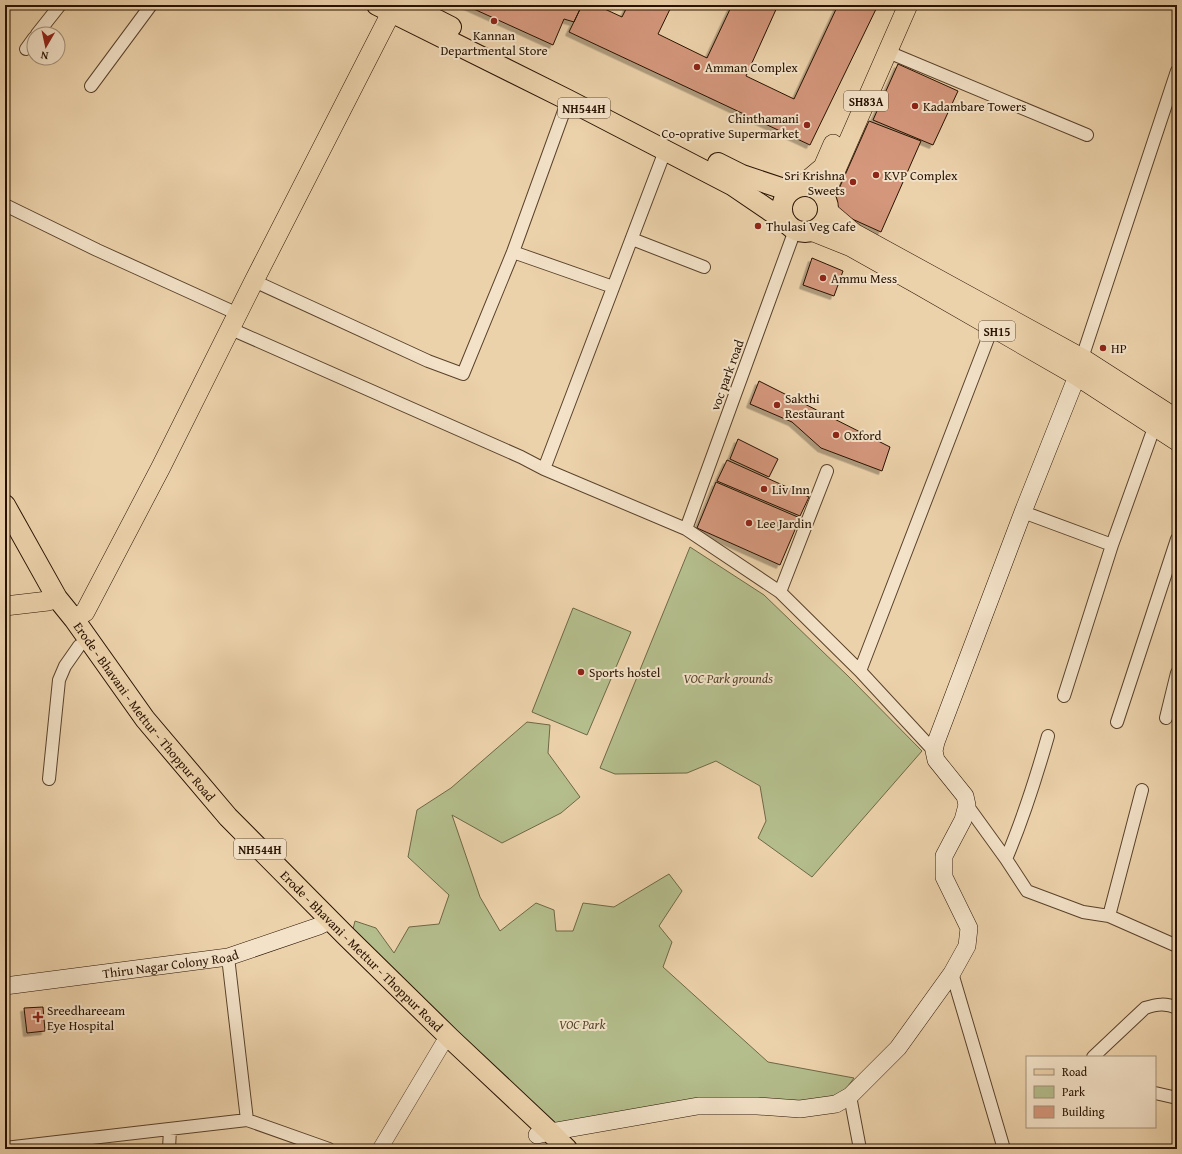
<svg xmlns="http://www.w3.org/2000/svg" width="1182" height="1154" viewBox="0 0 1182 1154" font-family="'Gentium Book Plus',serif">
<defs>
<filter id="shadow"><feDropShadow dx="-3.5" dy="3.5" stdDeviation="0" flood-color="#0004"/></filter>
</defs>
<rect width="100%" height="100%" fill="#ecd2ab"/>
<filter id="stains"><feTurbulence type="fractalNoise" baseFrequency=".005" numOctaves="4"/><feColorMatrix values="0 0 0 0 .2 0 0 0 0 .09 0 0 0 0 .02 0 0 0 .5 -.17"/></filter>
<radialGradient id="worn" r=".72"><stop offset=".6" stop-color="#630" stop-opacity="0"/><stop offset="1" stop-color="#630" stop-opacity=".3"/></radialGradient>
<path fill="#b4bd8c" stroke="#6e6846" d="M690 547 764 595 848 676 922 751 812 877 758 838 766 821 760 786 716 761 687 773 615 774 600 768Z
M573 608 631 632 587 735 532 712Z
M527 722 550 725 548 753 580 797 561 813 502 843 452 815 480 897 500 931 536 903 554 910 556 931H573L583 903 614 907 669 874 682 891 659 926 672 942 663 967 768 1062 854 1078 840 1097 550 1126 352 933 355 921 376 928 394 953 409 927 439 924 449 895 408 857 417 810 451 788Z"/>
<path fill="#d4977b" stroke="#281200" filter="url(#shadow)" d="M465 5H582L574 22 564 19 553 45Z
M582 5H596L622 17 628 5H672L658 34 707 58 732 5H778L746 76 794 99 838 5H878L810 145 569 32Z
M898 64 958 91 933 145 873 120Z
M869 121 921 141 881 232 830 209Z
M812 258 843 271 834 296 803 285Z
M759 381 890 447 882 471 821 448 792 422 750 404Z
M738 439 778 459 769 477 730 459Z
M727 460 809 497 800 516 717 481Z
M716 482 800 518 780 565 697 528Z
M43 1007 45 1031 27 1033 24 1008Z"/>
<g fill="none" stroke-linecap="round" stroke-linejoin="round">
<defs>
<path id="minor" d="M37 34 60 5
M26 49 34 38
M888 52 1087 135
M91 86 151 5
M5 205 97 250 238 314
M632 239 704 267
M513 252 613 287
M254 281 428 361 463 374 513 252 568 100
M231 329 521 457 544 469 686 529 780 592 860 671
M1082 358 1177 71
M544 469 665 151
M1023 512 1112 545
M686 529 795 230
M780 592 827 471
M1064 696 1112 545 1155 425
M1166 718 1177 673
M1117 722 1177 539
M934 751 860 671 992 328
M49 779 59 680 65 666 79 646
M967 805 1006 859 1027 891 1083 912 1109 916 1177 946
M1006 859C1023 819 1036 778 1048 736
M1109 916 1142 790
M952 973 1004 1149
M1093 1057 1145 1008C1157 1004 1166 1003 1177 1008
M1155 1093 1177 1098
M850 1096 860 1149
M247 1120 329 1149
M5 1148 247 1120 228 957
M169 1149 170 1129"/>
<path id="tertiary" d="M380 1149 442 1045 450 1038"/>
<g id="secondary">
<path id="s1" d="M5 986 228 957 319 926 331 920"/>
<path d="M537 1135 550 1132 698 1106H757L800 1109 836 1104 850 1096 898 1048 952 973 967 946 969 928 944 877V856L963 820 967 805 965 796 936 760 934 751 936 742 1023 512 1077 376 1080 364"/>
</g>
<path id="primary" d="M803 186 810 178 823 167 833 144
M824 197 908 5
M828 211 854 233 1082 358 1177 419
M811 231 851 247 917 284 1077 376 1177 441
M5 606 48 601 57 598
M74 619 85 612 161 467 254 281 395 5"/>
<g id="trunk">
<path d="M377 5 568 100 732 185 785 221"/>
<path d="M408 5 451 27"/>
<path d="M718 163 742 175 790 191"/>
<circle cx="805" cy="209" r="23"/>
<path id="s2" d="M5 505 57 598 74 619 145 719 228 817 346 936 450 1038 550 1132 567 1149"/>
</g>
</defs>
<use href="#minor" stroke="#59422b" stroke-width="14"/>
<use href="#tertiary" stroke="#59422b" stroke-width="16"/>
<use href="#secondary" stroke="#281200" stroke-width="18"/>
<use href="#primary" stroke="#281200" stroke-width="20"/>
<use href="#trunk" stroke="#281200" stroke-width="22"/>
<use href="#minor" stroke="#f3e2c8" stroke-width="12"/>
<use href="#tertiary" stroke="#f3e2c8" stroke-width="15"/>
<use href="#secondary" stroke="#f3e2c8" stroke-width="17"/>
<use href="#primary" stroke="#ecd2ab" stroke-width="19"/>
<use href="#trunk" stroke="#ecd2ab" stroke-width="20"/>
</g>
<g fill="#8f2418" stroke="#f3e2c8" stroke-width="1.5">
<circle cx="494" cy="21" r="4"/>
<circle cx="697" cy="67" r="4"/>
<circle cx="915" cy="106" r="4"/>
<circle cx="807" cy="125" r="4"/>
<circle cx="876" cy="175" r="4"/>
<circle cx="853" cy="182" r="4"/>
<circle cx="758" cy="226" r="4"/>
<circle cx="823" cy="278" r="4"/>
<circle cx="1103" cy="348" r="4"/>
<circle cx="777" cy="405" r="4"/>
<circle cx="836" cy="435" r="4"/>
<circle cx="764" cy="489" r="4"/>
<circle cx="749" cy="523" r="4"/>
<circle cx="581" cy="672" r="4"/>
<path d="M36 1011h4v4h4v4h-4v4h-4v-4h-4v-4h4z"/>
</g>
<g text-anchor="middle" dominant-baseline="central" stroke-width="4" stroke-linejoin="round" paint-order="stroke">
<g fill="#f3e2c8" stroke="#65503c" stroke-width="1">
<rect x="844" y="91" width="44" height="20" rx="3"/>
<rect x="558" y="98" width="52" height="20" rx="3"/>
<rect x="979" y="321" width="36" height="20" rx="3"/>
<rect x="234" y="839" width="52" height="20" rx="3"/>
</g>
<g font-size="12" font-weight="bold" fill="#281200">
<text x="866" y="101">SH83A</text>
<text x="584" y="108">NH544H</text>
<text x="997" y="331">SH15</text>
<text x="260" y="849">NH544H</text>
</g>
<g font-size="13" fill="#281200" stroke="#f3e2c8" text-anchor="start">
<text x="494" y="35" text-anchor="middle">Kannan<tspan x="494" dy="15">Departmental Store</tspan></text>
<text x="705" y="67">Amman Complex</text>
<text x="923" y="106">Kadambare Towers</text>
<text x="799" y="118" text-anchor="end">Chinthamani<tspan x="799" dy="15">Co-oprative Supermarket</tspan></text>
<text x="845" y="175" text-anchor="end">Sri Krishna<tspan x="845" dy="15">Sweets</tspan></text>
<text x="884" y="175">KVP Complex</text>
<text x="766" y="226">Thulasi Veg Cafe</text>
<text x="831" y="278">Ammu Mess</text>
<text x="1111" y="348">HP</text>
<text x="785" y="398">Sakthi<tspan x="785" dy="15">Restaurant</tspan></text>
<text x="844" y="435">Oxford</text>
<text x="772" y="489">Liv Inn</text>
<text x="757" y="523">Lee Jardin</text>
<text x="589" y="672">Sports hostel</text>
<text x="47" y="1010">Sreedhareeam<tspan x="47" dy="15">Eye Hospital</tspan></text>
</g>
<g font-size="13" fill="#281200" stroke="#f3e2c8">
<text transform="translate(727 375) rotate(-70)">voc park road</text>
<text stroke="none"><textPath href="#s2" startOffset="250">Erode - Bhavani - Mettur - Thoppur Road</textPath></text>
<text stroke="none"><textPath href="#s2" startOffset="574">Erode - Bhavani - Mettur - Thoppur Road</textPath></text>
<text stroke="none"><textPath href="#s1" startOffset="167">Thiru Nagar Colony Road</textPath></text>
</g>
<g font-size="13" font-style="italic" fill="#52452a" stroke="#f3e2c8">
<text x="728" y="678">VOC Park grounds</text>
<text x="582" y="1024">VOC Park</text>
</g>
</g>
<rect width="1182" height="1154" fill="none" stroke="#ecd2ab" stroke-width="20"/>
<rect x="6" y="6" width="1170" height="1142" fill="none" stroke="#281200" stroke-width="2"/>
<rect x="10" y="10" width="1162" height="1134" fill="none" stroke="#281200"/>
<rect x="1026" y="1056" width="130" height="72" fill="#f3e2c8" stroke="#a28f78"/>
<rect x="1034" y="1069" width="20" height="6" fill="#ecd2ab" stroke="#a28f78"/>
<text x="1062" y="1076" font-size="12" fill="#281200">Road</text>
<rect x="1034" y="1086" width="20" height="12" fill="#b4bd8c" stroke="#a28f78"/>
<text x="1062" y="1096" font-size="12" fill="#281200">Park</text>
<rect x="1034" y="1106" width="20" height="12" fill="#d4977b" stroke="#a28f78"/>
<text x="1062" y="1116" font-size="12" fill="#281200">Building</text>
<g transform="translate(46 46) rotate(189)"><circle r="19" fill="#f3e2c8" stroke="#a28f78"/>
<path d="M0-3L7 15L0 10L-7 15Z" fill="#8f2418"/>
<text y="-6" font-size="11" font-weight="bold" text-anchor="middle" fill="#281200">N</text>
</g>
<rect width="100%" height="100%" filter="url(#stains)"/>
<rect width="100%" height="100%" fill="url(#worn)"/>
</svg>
